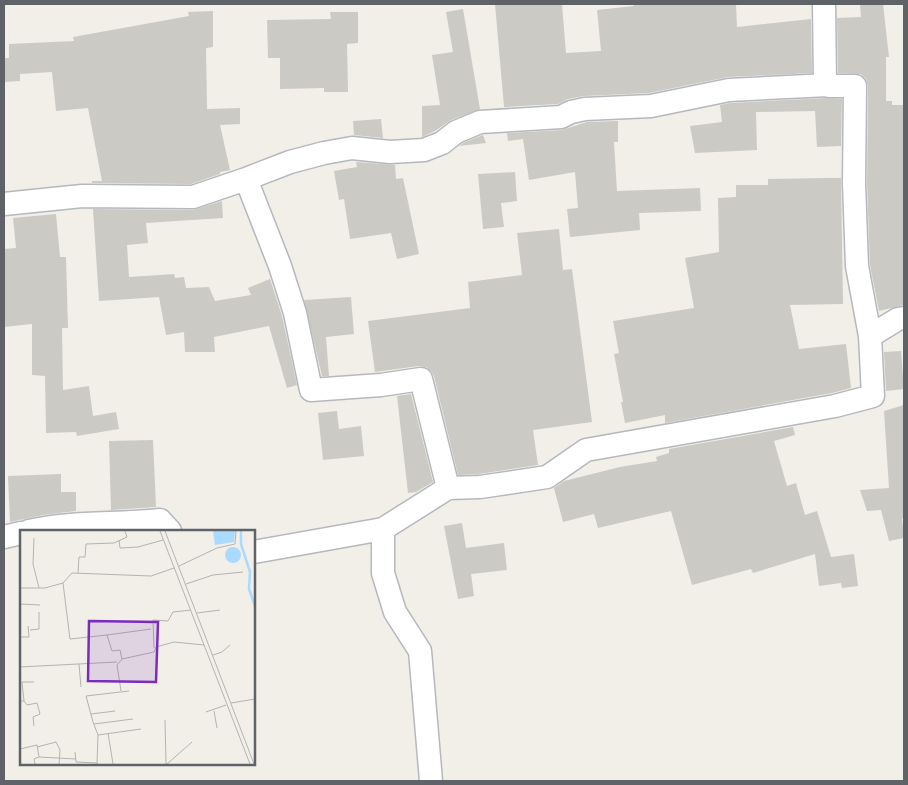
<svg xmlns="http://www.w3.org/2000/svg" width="908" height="785" viewBox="0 0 908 785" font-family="Montserrat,sans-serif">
<rect width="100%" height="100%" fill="#f1efe8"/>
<path fill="#cccac5" d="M495 4H562L566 53 601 51 597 10 634 6V4H736L737 27 811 19 812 73 728 77 649 93 584 96 568 99 558 104 504 107Z
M860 4H883L889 57H886V101H892V105H904V305L879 311 870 265 867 183 868 86 866 79 861 74 838 73 837 18 861 17Z
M463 9 480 109 451 120 435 131 422 137V106L440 105 432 55 453 52 446 12Z
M213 11V47L206 48 207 109 240 108V124L220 125 230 170 220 172V174L191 184 92 183V181H102L88 108 56 111 52 72 20 74V81L4 82V58H9V44L74 41 73 37 189 16 188 12Z
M330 12H358V43L347 44 348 92H324V88L280 89V58H268L267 20 331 19Z
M826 98 842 99 841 146 817 147 815 111 756 112 757 150 695 153 690 126 722 122 720 105 731 103Z
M381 119 383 138 354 135 353 121Z
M618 121V142H614L617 191 700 188 701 211 639 213 640 230 570 237 567 209 578 208 575 172 529 180 523 139 508 141 507 133 562 130 587 122Z
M483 135 486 143 459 146 463 143Z
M356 162 395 165 396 179 403 178 419 254 397 259 391 233 350 239 344 199 339 200 334 171 357 167Z
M515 172 517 201 501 203 504 227 483 229 478 174Z
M826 178H841L843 304 790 305 799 349 846 344 851 388 832 393 665 423V415L625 423 621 402H623L614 354 619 353 613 321 694 308 685 258 719 252 718 198 736 197V185H768V179Z
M222 201 223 218 146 223 148 243 127 245 129 277 174 274 175 278 184 277 186 288 209 287 215 301 251 295 248 288 270 279 282 316 297 385 287 388 269 326 214 337 215 352H185L184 332 166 335 159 297 99 301 93 209 193 210Z
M56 214 60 257H66L68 328H62L63 390 89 386 93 416 116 412 119 429 77 436 76 432 46 433 45 376 32 375V324L4 327V249L16 248 13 218Z
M559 229 563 270 572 269 592 422 533 430 538 465 479 474 458 475 434 376 431 371 426 367 419 366 375 372 368 321 470 308 468 282 522 275 517 233Z
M351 297 354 334 326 337 329 376H322L304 300Z
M901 351 904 389 886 391 884 352Z
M411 394 433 482 416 492 408 493 397 396Z
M904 405V518H902L904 538 889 541 881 510 867 511 860 490 889 488 884 411Z
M337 411 339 429 361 426 364 456 323 460 318 413Z
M793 427 795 435 774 441 787 486 796 483 805 515 817 511 831 557 854 554 858 586 842 588 841 583 819 586 815 554 753 573 751 569 692 585 671 511 598 528 594 514 563 522 554 488 564 481 620 467 657 461 656 457 669 453V449Z
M153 440 156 507 111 510 109 441Z
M61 474V492H76V511L43 515 10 522 8 476Z
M462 523 466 548 504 543 507 570 471 574 474 596 458 599 444 526Z"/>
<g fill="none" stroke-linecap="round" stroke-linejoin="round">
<defs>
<path id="street" d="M824 4 825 83 829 86H855L854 183 857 266 870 336
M246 179 290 162 324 153 352 148 390 152 424 150 442 143 456 132 480 122 561 117 571 112 585 109 651 106 729 90 828 85
M4 204 82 196 193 197 246 179 280 266 295 313 311 390 381 385 421 379 448 488 383 529V573L395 612 420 651 431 781
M448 488 480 487 547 477 586 450 835 406 873 396 870 336 898 319 904 318
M29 531C71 521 116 525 160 520L170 531
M4 537 21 533
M254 552 383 529"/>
</defs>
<use href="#street" stroke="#b5b8bc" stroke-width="25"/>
<use href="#street" stroke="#fff" stroke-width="22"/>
</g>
<g transform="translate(20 530)">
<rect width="235" height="235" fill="#f1efe8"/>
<path d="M193 1H215L214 12 195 15ZM205 25a8 8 0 1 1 16 0a8 8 0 1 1-16 0Z" fill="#aadaff"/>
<path fill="none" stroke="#aadaff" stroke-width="2.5" d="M221 1V14L230 42 229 59 235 76"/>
<path fill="none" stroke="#b3b3b1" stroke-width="1" d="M140 1 230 234M145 1 234 234M14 8 13 34 19 58M99 10 100 18 118 17 143 10M159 36 197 18 215 14 216 1M58 43 59 27H65L66 14 94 13 107 7 105 1M43 53 50 109 87 105 92 121 100 120 102 129 97 135 101 161M166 54 193 45 223 42M0 58H25L43 53 52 43 131 46 154 38M0 74 20 75M177 83 200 80M10 100 19 99V82M87 105 131 99M0 107H9L8 96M134 118 133 90 148 91 153 82 171 80M193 125 202 122 210 115M102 129 134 122 136 117 154 112 184 115M59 134 61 157M0 137 97 132M109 161 66 166 73 192 78 205 121 199M0 171H4L2 152H14M4 171 7 175 17 173 20 184 13 187 14 196M211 173 235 169M194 181 197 198M186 182 206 175M71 184 95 181M145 190 146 234M74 194 113 189M88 203 93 234M17 217 36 212 40 220 39 234M0 219 17 215 19 227 14 229 15 234M55 222 56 232 77 233M19 227 56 229M77 234 78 205M147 234 172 212"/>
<path fill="#7b2cbf" fill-opacity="0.15" stroke="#7b2cbf" stroke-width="2.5" d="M69 91 138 92 136 152 68 151Z"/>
<rect width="235" height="235" fill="none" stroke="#5f6368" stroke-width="2.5"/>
</g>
<rect width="908" height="785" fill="none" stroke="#5f6368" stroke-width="10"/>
</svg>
